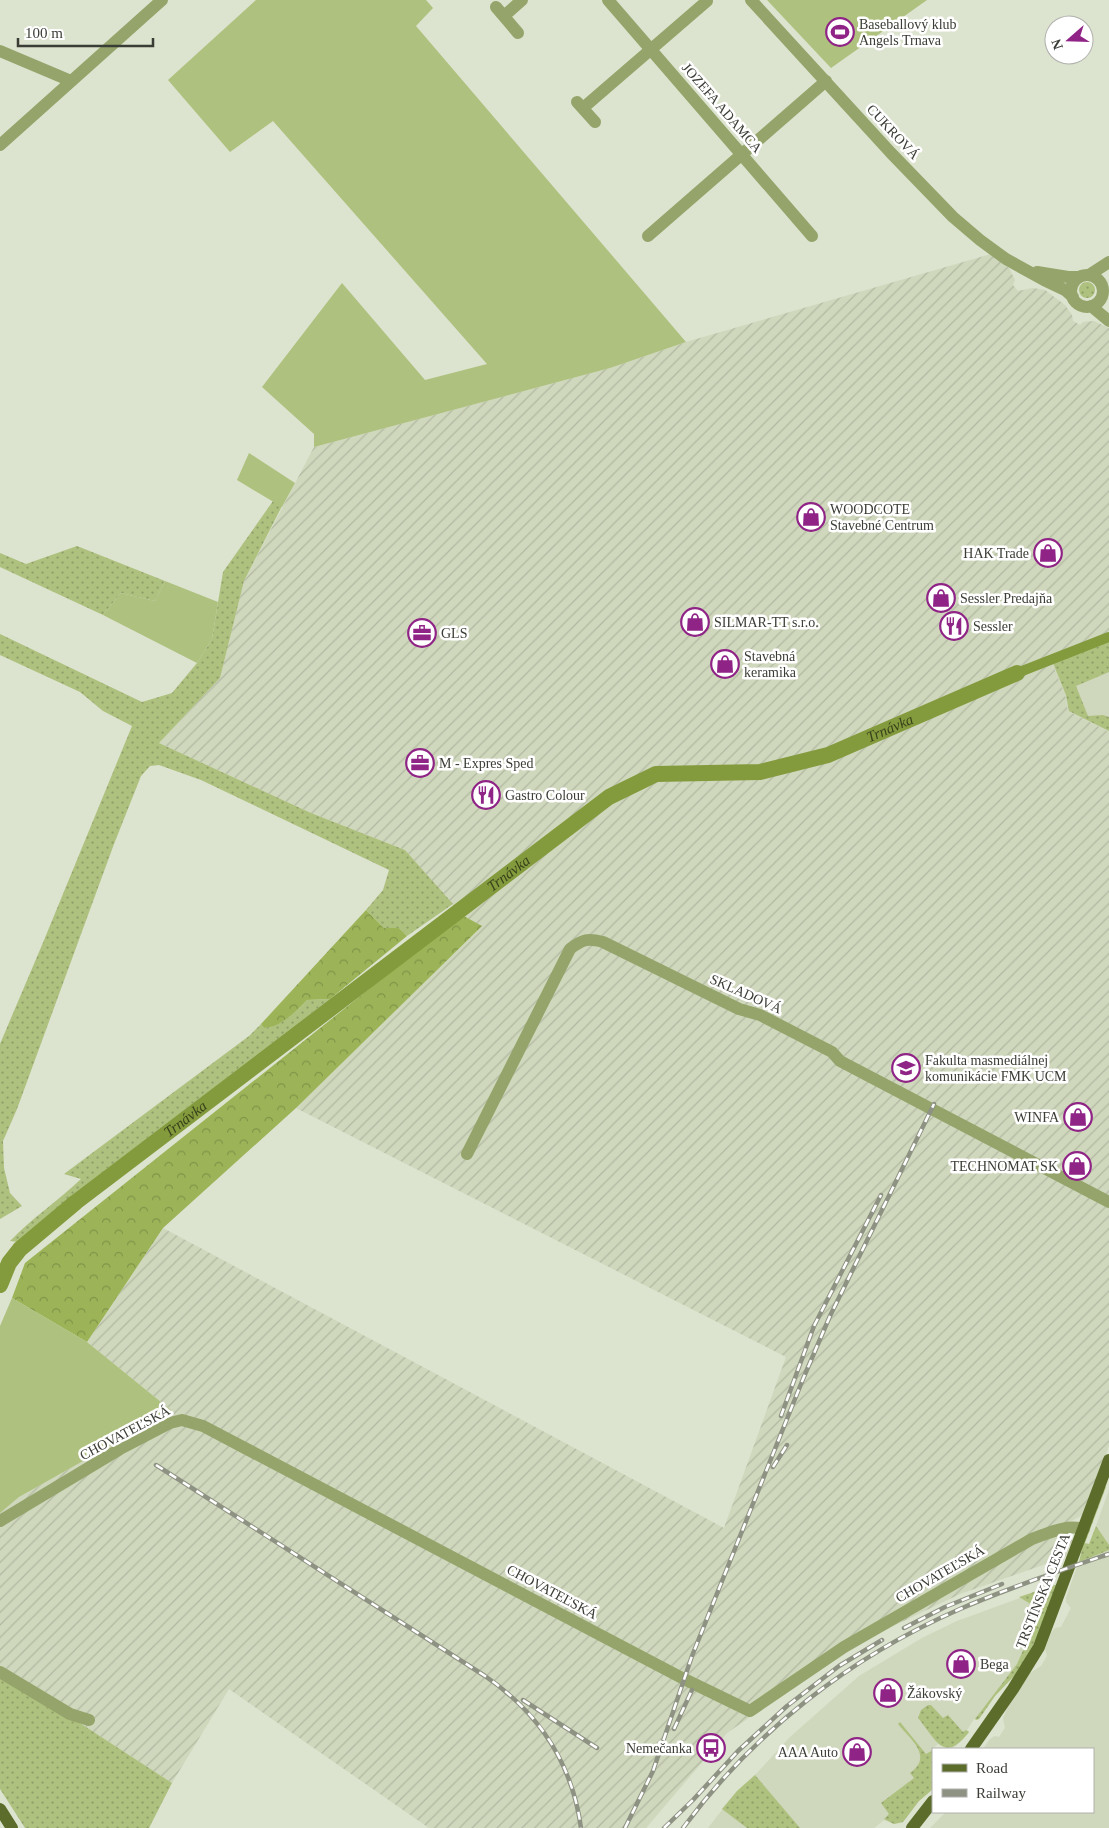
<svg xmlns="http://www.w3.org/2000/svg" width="1109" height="1828" viewBox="0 0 1109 1828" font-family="'Times New Roman',serif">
<defs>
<pattern id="industrial-furrows" width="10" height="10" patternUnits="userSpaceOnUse" patternTransform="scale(1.25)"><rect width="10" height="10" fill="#cfd7bc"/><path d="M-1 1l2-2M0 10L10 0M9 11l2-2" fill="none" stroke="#b2b9a2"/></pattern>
<pattern id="grass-dots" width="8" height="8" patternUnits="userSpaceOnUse" patternTransform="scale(1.25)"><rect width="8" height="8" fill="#aec17e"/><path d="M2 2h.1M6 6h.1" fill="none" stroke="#8f9e68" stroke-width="1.8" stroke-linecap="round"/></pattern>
<pattern id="forest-crowns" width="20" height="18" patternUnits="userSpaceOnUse" patternTransform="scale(1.25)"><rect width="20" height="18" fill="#9cb457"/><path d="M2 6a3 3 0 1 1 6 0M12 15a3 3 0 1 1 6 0" fill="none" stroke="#809449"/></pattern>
</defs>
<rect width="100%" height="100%" fill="#dce3ce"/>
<path fill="#cfd7bc" d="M1109 640V732L1068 711 1065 695 1052 663Z
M1109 1490V1828H930L946 1812H1093V1749H983L990 1739 995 1736 999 1737 1005 1728 1003 1718 1007 1709 1030 1673 1041 1666 1047 1656 1045 1649 1051 1633 1055 1628 1061 1627 1071 1608 1066 1602V1598L1079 1561 1089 1545Z
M1058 1584 1016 1674 995 1696 979 1719H974L967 1730 969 1732 957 1745 952 1748 938 1744 932 1749 933 1789 919 1801 903 1822 894 1824 884 1820 874 1828H708L737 1791 755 1775 790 1737 859 1676 922 1638 957 1621Z"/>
<path fill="url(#industrial-furrows)" d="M991 254 1009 268 1015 280 1013 285 1018 291 1033 288 1045 290 1065 305 1072 315 1073 321 1080 325 1083 322 1094 321 1109 328V633L1050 658 1065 695 1068 711 1109 732V1446L1085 1511 1081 1516 1069 1522V1532L1072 1536V1541L1066 1557 960 1594 854 1645 727 1733 646 1828H429L229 1689 172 1783 0 1671V1513L19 1497 172 1411 87 1342 163 1228 724 1528 786 1357 296 1108 481 926 462 915 405 850 311 813 159 743 220 678 244 581 314 447 610 368 686 342Z"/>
<path fill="url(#grass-dots)" d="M1079 290a8 8 0 1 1 16 0a8 8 0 1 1-16 0Z
M273 501 282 506 244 581 220 678 159 743 311 813 405 850 453 904 407 936 399 928H384L366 910 383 890 389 870 201 780 159 765 150 766 141 776 114 844 17 1109 3 1141 4 1168 10 1193 22 1206 0 1219V1044L42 945 132 726 103 711 80 692 0 655V634L142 702 172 693 197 663 212 639 223 572Z
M77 546 165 581 155 601 121 593 103 615 0 567V553L26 564Z
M1109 639V672L1076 686 1088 716 1103 715 1109 717V731L1069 711 1066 695 1053 663Z
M330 999 91 1181 19 1242 10 1241C32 1218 58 1201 81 1179L64 1174 249 1036 261 1024 264 1028C281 1026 297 1012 307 1000Z
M1104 1487H1106L1085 1543 1089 1544 1096 1526 1109 1545V1550L1079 1562 1083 1545Z
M1058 1584 1037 1638 1028 1654 1016 1674 995 1696 979 1719 976 1720 975 1719 1017 1664 1038 1617 1034 1606 1019 1597Z
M0 1671 172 1783 149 1828H25L0 1789Z
M928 1705H931L943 1718 948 1715 963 1732 966 1730 969 1732C944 1764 937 1741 918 1718L921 1710Z
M900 1722 926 1754 933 1750V1789L919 1801 903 1822 894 1824 884 1819 889 1814 881 1803 914 1778 910 1773C934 1756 910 1739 898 1724Z
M755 1775 800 1828H747L722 1809 737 1791Z"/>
<path fill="url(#forest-crowns)" d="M366 910 384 928H399L407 936 330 999 307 1000C297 1011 281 1027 264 1028L261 1024Z
M462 915 482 926 296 1108 163 1228 87 1342 12 1298 25 1263Z"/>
<path fill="#aec17e" d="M256 0H426L433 8 416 26 686 342 610 368 314 447V434L262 387 342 283 425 380 487 364 273 121 230 152 168 80Z
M767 0H927L831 68Z
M249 453 295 483 282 507 237 480Z
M165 581 218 602 212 639 197 663 103 615 121 593 155 601Z
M12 1298 87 1342 172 1411 19 1497 0 1513V1326Z"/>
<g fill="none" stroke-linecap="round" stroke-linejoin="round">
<path stroke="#849b3d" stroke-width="10" d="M1017 673 1109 637"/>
<path stroke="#849b3d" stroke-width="16" id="s1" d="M0 1285 9 1263 20 1249 76 1202 609 797 656 774 760 772 828 755 1017 673"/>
<path stroke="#94a46a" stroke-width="12" d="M608 0 812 236
M751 0 891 153 953 217 980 240 1006 259 1044 280 1065 290 1073 297
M496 7 518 33
M504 16 522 0
M0 51 71 81
M577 102 595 122
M583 108 707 1
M0 145 162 0
M648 236 826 81
M1037 272 1068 277H1079
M1089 275 1109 262
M1071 291a16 16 0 1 1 32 0a16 16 0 1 1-32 0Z
M1091 306 1109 321
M467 1154 570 949C583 939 588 938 603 942L739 1009 760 1015 832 1052 840 1061 1109 1202
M0 1521 120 1449 170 1423 182 1420 203 1426 684 1679 750 1711 844 1647 1032 1539C1049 1533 1066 1524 1084 1529
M0 1672 70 1714 89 1720"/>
<path stroke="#5c6c2a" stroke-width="12" d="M971 1749 1013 1689 1039 1647 1109 1460
M0 1809 12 1828
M912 1828 933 1801"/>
<defs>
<path id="rail" d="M781 1416 814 1326 881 1195
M156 1465 485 1676C539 1713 572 1762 581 1828
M773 1467 787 1445
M904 1628 945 1607 1002 1584
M523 1700 597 1748
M674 1729 692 1690
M625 1828 653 1771 692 1656 803 1379 830 1316 934 1104
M664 1828 693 1800 738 1751 787 1706 839 1666 882 1640
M683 1828C754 1732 850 1657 960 1609 1008 1588 1059 1571 1109 1554"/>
</defs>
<use href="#rail" stroke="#8d9283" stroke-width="4.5"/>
<use href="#rail" stroke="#fff" stroke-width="2.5" stroke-dasharray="8" stroke-linecap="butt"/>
</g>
<defs>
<symbol id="stadium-ring" viewBox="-11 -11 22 22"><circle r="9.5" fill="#fff" stroke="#8f2386" stroke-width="1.5"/><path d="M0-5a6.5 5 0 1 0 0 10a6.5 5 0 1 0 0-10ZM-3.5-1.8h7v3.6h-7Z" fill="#8f2386"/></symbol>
<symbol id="shop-ring" viewBox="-11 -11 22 22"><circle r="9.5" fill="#fff" stroke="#8f2386" stroke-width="1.5"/><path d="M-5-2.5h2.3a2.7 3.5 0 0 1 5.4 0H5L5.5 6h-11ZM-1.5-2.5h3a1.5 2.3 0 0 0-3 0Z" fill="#8f2386"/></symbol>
<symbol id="restaurant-ring" viewBox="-11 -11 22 22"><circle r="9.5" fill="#fff" stroke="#8f2386" stroke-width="1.5"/><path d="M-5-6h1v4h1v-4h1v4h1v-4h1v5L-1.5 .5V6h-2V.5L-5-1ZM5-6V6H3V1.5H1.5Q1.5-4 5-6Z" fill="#8f2386"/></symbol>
<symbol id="office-ring" viewBox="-11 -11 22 22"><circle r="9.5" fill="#fff" stroke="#8f2386" stroke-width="1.5"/><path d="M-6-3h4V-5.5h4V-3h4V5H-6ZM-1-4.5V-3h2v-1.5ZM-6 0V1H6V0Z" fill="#8f2386"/></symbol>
<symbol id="university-ring" viewBox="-11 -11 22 22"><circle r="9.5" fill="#fff" stroke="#8f2386" stroke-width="1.5"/><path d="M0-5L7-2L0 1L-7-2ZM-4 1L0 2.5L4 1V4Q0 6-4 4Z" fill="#8f2386"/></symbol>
<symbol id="bus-ring" viewBox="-11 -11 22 22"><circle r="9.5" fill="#fff" stroke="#8f2386" stroke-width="1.5"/><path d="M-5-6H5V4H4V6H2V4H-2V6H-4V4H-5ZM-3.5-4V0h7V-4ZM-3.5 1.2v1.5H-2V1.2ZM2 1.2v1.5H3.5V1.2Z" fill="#8f2386"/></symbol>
</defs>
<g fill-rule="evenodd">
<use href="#stadium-ring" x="824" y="16" width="32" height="32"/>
<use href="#shop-ring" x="795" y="501" width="32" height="32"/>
<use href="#shop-ring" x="1032" y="537" width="32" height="32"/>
<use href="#shop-ring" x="925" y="582" width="32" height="32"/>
<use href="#shop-ring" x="679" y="606" width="32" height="32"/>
<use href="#restaurant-ring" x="938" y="610" width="32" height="32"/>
<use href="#office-ring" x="406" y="617" width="32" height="32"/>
<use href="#shop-ring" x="709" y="648" width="32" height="32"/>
<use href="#office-ring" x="404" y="747" width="32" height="32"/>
<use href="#restaurant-ring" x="470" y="779" width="32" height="32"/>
<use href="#university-ring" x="890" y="1052" width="32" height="32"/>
<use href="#shop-ring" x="1062" y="1101" width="32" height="32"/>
<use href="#shop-ring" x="1061" y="1150" width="32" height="32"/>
<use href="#shop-ring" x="945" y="1648" width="32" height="32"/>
<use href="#shop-ring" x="872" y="1677" width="32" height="32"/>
<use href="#bus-ring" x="695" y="1732" width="32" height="32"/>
<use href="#shop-ring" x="841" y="1736" width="32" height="32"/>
</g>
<g text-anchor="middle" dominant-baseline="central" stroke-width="5" stroke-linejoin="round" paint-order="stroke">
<g font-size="14" fill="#3a3d35" stroke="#fff" text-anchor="start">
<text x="859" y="24">Baseballový klub<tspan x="859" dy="16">Angels Trnava</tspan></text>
<text x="830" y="509">WOODCOTE<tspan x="830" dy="16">Stavebné Centrum</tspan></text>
<text x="1029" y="553" text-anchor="end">HAK Trade</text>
<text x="960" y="598">Sessler Predajňa</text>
<text x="714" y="622">SILMAR-TT s.r.o.</text>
<text x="973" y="626">Sessler</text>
<text x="441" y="633">GLS</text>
<text x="744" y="656">Stavebná<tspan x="744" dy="16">keramika</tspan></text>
<text x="439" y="763">M - Expres Sped</text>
<text x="505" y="795">Gastro Colour</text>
<text x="925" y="1060">Fakulta masmediálnej<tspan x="925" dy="16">komunikácie FMK UCM</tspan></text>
<text x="1059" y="1117" text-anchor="end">WINFA</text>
<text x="1058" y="1166" text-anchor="end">TECHNOMAT SK</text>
<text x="980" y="1664">Bega</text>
<text x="907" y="1693">Žákovský</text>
<text x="692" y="1748" text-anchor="end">Nemečanka</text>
<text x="838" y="1752" text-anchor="end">AAA Auto</text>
</g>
<g font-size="14" fill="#3a3d35" stroke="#fff">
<text transform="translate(722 108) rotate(49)">JOZEFA ADAMCA</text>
<text transform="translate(893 132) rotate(47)">CUKROVÁ</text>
<text transform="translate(746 994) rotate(24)">SKLADOVÁ</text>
<text transform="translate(125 1433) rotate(-28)">CHOVATEĽSKÁ</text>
<text transform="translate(940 1574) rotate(-30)">CHOVATEĽSKÁ</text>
<text transform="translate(1043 1591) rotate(-68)">TRSTÍNSKA CESTA</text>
<text transform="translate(552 1592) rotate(28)">CHOVATEĽSKÁ</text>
</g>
<g font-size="15" font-style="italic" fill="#38421b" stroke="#fff">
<text stroke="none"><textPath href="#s1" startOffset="1078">Trnávka</textPath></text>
<text stroke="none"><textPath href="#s1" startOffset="658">Trnávka</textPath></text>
<text stroke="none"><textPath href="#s1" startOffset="252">Trnávka</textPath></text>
</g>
</g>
<rect x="932" y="1748" width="162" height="65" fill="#ffffff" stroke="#b0b1ae"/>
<rect x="942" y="1764" width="25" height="8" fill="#5c6c2a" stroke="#b0b1ae"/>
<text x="976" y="1773" font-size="15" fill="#3a3d35">Road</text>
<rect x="942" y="1789" width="25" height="8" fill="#8d9283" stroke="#b0b1ae"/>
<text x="976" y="1798" font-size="15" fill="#3a3d35">Railway</text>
<g transform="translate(1069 40) rotate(250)"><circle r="24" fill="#ffffff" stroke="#b0b1ae"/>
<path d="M0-4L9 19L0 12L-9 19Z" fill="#8f2386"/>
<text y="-8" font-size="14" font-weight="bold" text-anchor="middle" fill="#3a3d35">N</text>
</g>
<path d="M18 38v8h135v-8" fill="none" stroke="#3a3d35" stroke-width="2.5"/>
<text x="25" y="38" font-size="15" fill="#3a3d35" stroke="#ffffff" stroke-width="4" paint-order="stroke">100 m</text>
</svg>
